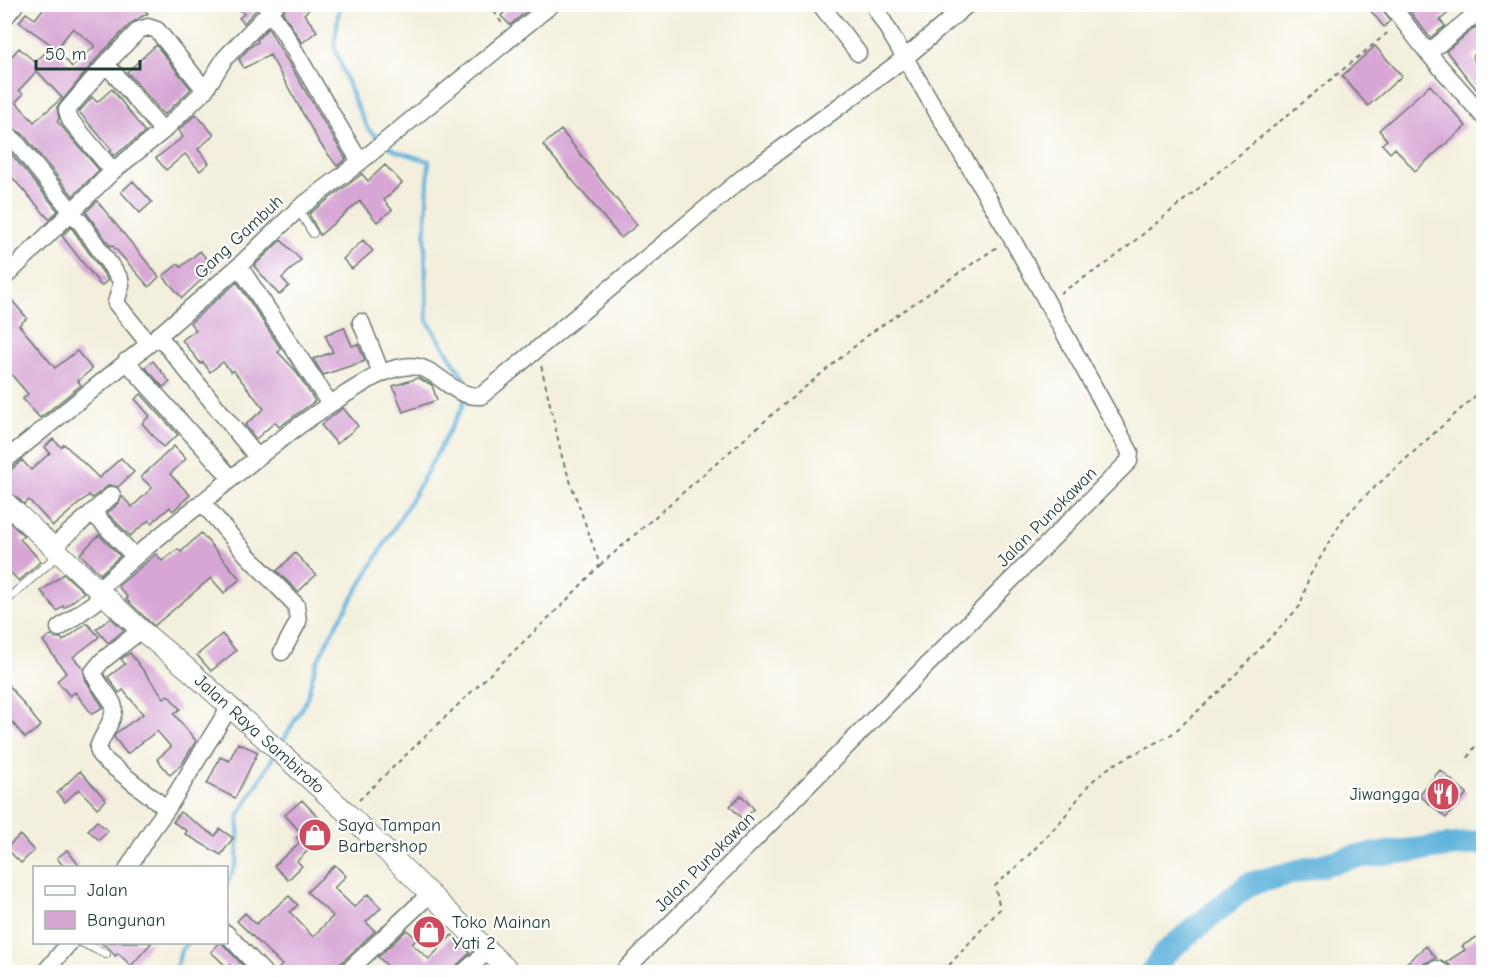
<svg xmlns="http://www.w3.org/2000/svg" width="1488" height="977" viewBox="0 0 1488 977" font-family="'Comic Neue',sans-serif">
<rect width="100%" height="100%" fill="#fff"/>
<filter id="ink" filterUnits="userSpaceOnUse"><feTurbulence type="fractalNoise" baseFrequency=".0167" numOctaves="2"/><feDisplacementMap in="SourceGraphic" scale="12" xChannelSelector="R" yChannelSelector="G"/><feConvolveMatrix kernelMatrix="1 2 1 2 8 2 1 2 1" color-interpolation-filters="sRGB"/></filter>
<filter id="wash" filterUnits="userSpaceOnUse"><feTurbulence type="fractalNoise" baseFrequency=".008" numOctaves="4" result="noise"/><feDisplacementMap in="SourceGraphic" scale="24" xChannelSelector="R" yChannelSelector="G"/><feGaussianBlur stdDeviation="1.35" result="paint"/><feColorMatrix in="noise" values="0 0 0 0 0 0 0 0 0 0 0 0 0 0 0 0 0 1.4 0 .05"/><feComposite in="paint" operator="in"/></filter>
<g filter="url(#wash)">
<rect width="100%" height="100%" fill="#f3efdc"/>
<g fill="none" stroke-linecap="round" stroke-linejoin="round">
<path stroke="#5fb2db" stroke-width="4" d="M340 4 334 46 353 98 368 129 380 139
M389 146 396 151 429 161 425 242 427 320 467 383 466 388
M280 746 306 701 316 664 331 634 418 488 463 406 464 399
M226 886 237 862 239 815 275 754
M175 972 181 951 188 942"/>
<path stroke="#5fb2db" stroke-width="24" d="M1152 972 1165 953 1249 884 1353 857 1484 842"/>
</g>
<g id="blocks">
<path fill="#d7a6d5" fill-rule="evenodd" d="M47 4H138L148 13 131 23 98 57 57 107 59 119 57 121 99 170 73 196 23 134 4 123V54L10 58 19 48 35 62 53 46 19 22 26 13 35 19ZM73 28 95 46 72 67 54 46 57 48ZM37 71 62 98 34 122 16 102 23 94 19 90Z
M235 4H255L256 10 244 23 239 18 244 14Z
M286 4H315L304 14 317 31 302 43 283 13Z
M512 4H522L528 10 510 25 501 16Z
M1365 4H1380L1390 21 1384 27Z
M1404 4H1459L1440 20 1445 26 1430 38Z
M1476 27 1484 36V47L1472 57 1484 71V85L1477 90 1446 51Z
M268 28 346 159 337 166 319 142 270 55 244 68 239 59 251 46 258 42 257 40Z
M156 45 191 89 164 115 127 72Z
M1375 46 1402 76 1368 106 1342 76Z
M1430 85 1466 126 1415 171 1395 148 1390 153 1382 144 1387 140 1379 130Z
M112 89 145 132 114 156 110 151 112 150 79 112 92 97 97 102Z
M196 114 214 135 198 149 209 163 200 171 185 154 166 170 156 158 183 137 179 130Z
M561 130 637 225 621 238 543 145Z
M9 151 58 211 49 219 8 173 10 172 4 166V155Z
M385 165 402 183 384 200 392 210 377 222 360 201 320 235 309 214 362 174 368 181Z
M133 181 152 202 140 213 121 192Z
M97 201 159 277 149 287 112 245 110 246 86 212Z
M71 227 108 280 101 286 62 236Z
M281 240 301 260 282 278 289 286 279 295 254 266Z
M363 240 373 251 352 269 343 259Z
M200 251 214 268 182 298 163 276 178 264 181 267Z
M237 282 281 349 278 352 295 370 315 401 279 427 275 422 256 439 245 425 264 409 233 370 231 372 223 362 210 372 203 362 201 364 182 340 196 330 190 323Z
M4 291 27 318 19 325 55 368 77 351 92 369 78 381 81 385 40 418 23 399 28 394 4 366Z
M344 327 352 346 358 344 365 361 323 375 313 359 333 352 325 335Z
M153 361 170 382 163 387 145 367Z
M418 378 432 385 437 400 403 412 393 386Z
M141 394 178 435 163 447 142 423 150 416 135 399Z
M343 408 358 426 337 444 321 425Z
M53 439 61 447 64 444 99 478 121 458 134 472 118 487 109 485 92 498 89 495 53 526 29 500 24 504 7 489 4 487V476L22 460 31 470 50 453 45 447Z
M174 446 186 459 170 474 190 495 173 511 170 507 152 523 149 520 130 536 107 513 119 503 122 496 132 507 152 488 141 477Z
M7 520 24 536 20 539 41 561 19 581 4 566V523Z
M201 533 240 579 224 593 211 578 154 626 126 599 128 598 118 586 156 554 162 561 178 549 181 552Z
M99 535 120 556 100 574 80 554Z
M295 553 316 575 298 592 277 571Z
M64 574 84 592 64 608 63 606 57 611 41 591Z
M111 618 124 630 108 643 96 629Z
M87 623 99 637 73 657 83 668 86 681 103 707 92 714 75 692 70 696 57 681 66 673 43 641 51 635 55 638H61L63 641Z
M222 634 236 651 211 671 197 655Z
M130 653 164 698 168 695 180 709 174 714 196 741 182 764 170 775 157 759 171 747 157 731 127 754 114 737 116 733 143 714 123 690 119 693 108 677 125 664 121 659Z
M4 679 41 726 25 738 4 712Z
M238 743 258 752 235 798 207 784 220 757 229 761Z
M1440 770 1467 793 1446 818 1419 795Z
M80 771 106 800 97 808 79 789 65 802 57 793Z
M741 795 754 809 743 820 730 806Z
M302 800 330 830 297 861 302 866 288 880 274 866 300 842 297 838 302 834 285 815Z
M180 812 215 836 220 829 233 838 221 855 185 834 187 831 173 822Z
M97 821 108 831 99 840 88 830Z
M20 835 34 851 21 863 6 848Z
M67 850 80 867H64L57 858Z
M335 865 346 876 334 888 354 907 368 894 381 908 366 922 375 931 340 964 337 972H275L282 965 237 921 245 913 256 924 289 896 298 905 290 912 313 937 333 916 307 892Z
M407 930 417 939 412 944 429 959 452 935 470 953 457 965 454 972H394L378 957Z
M1480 935 1484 941V972H1453L1451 966 1446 962 1465 950 1462 946Z
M100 942H152L131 966 118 953 115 956 111 950Z
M220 942H221L249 972H237L230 965 228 968 211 952Z
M1426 946 1436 958 1421 965 1419 972H1396Z"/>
</g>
</g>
<g filter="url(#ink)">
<use href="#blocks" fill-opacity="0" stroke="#697b6f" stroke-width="1.5"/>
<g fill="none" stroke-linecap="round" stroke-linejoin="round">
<defs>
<path id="service" d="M298 209 313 233
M8 599 59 554
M81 942 106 954"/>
<path id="minor" d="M820 4 858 53
M1390 4 1428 53 1484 117
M1428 53 1484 7
M106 64 163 131
M4 133 15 141 81 223 120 279 121 285 116 303 149 344
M360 162 552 4
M113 171 70 120 67 110 106 64 139 30 148 27 157 30 205 90 225 58 276 5
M239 266 330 404
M4 278 113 171 163 131 205 90
M361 322 381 373
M158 335 257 457
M126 361 231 478
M4 461 149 344 239 266 298 209 360 162 283 31 265 4
M202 502 248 556 296 605 298 622 282 652
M92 512 134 556
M54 546 112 495
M99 589C133 557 168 529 204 501 250 463 296 425 346 394 364 383 382 370 403 367 438 361 447 398 481 396L746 175 905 58 968 4
M59 628 105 595
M141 630 102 661 93 672C98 685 108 693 113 704 118 716 101 736 98 748L100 755 107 762 167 809
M128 868 151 831 167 809 229 708
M226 933 263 972
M45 972 70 942
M347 972 431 893
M464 972 488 951
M623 972 1125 465 1129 461 1130 452 1011 237 873 4
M1429 972 1437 969 1442 972"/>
<g id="tertiary">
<path id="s1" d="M4 501 141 630 189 670 346 812 510 972"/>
</g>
<path id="secondary" d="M4 14 12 4"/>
</defs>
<use href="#service" stroke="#697b6f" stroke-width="10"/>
<use href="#minor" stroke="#697b6f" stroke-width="19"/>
<use href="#tertiary" stroke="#697b6f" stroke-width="22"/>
<use href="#secondary" stroke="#697b6f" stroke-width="25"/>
<path stroke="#697b6f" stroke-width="2" stroke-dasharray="4.5 4.5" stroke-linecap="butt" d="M489 4 503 25
M1060 293 1109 262 1391 30
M600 565 781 407 872 332 1000 245
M1468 758 1484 731
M359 800 564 603 600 565 563 461 541 365
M943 972 1000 909 995 886 1026 858 1061 821 1090 783 1111 766 1172 734 1221 690 1300 606 1309 577 1343 519 1364 497 1484 388"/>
<use href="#service" stroke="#fff" stroke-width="8"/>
<use href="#minor" stroke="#fff" stroke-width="16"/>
<use href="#tertiary" stroke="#fff" stroke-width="20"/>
<use href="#secondary" stroke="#fff" stroke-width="22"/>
</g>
</g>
<defs>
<symbol id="restaurant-disc" viewBox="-11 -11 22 22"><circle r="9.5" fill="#d1495b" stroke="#fff"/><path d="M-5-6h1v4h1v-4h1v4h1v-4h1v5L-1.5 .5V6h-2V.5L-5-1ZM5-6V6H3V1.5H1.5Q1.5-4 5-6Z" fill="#fff"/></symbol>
<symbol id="shop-disc" viewBox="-11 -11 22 22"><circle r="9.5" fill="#d1495b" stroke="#fff"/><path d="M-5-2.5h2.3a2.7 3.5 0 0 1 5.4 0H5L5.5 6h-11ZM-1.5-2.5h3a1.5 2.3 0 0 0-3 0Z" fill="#fff"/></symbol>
</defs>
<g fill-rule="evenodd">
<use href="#restaurant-disc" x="1424" y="775" width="38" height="38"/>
<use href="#shop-disc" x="296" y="816" width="38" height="38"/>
<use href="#shop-disc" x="410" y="913" width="38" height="38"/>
</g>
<g text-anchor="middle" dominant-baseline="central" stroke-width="4.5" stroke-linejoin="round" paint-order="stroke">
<g font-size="18" fill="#1f3d34" stroke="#fff">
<text transform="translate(239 237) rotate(-43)">Gang Gambuh</text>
<text transform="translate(1047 517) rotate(-45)">Jalan Punokawan</text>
<text stroke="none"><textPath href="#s1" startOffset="346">Jalan Raya Sambiroto</textPath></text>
<text transform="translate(705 862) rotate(-45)">Jalan Punokawan</text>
</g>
<g font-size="18" fill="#1f3d34" stroke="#fff" text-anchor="start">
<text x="1420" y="794" text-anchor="end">Jiwangga</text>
<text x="338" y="825">Saya Tampan<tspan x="338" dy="21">Barbershop</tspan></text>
<text x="452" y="922">Toko Mainan<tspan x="452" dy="21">Yati 2</tspan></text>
</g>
</g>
<rect width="1488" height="977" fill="none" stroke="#fff" stroke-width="24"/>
<rect x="33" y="866" width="195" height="78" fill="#ffffff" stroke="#a5b1ae" stroke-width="1.5"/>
<rect x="45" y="886" width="30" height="9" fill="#ffffff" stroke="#a5b1ae" stroke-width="1.5"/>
<text x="87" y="896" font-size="18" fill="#1f3d34">Jalan</text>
<rect x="45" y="911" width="30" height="18" fill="#d7a6d5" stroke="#a5b1ae" stroke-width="1.5"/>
<text x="87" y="926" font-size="18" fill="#1f3d34">Bangunan</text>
<path d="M36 60v9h104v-9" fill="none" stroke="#1f3d34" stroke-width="3"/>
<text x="45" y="60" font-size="18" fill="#1f3d34" stroke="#ffffff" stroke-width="4.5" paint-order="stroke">50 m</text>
</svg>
